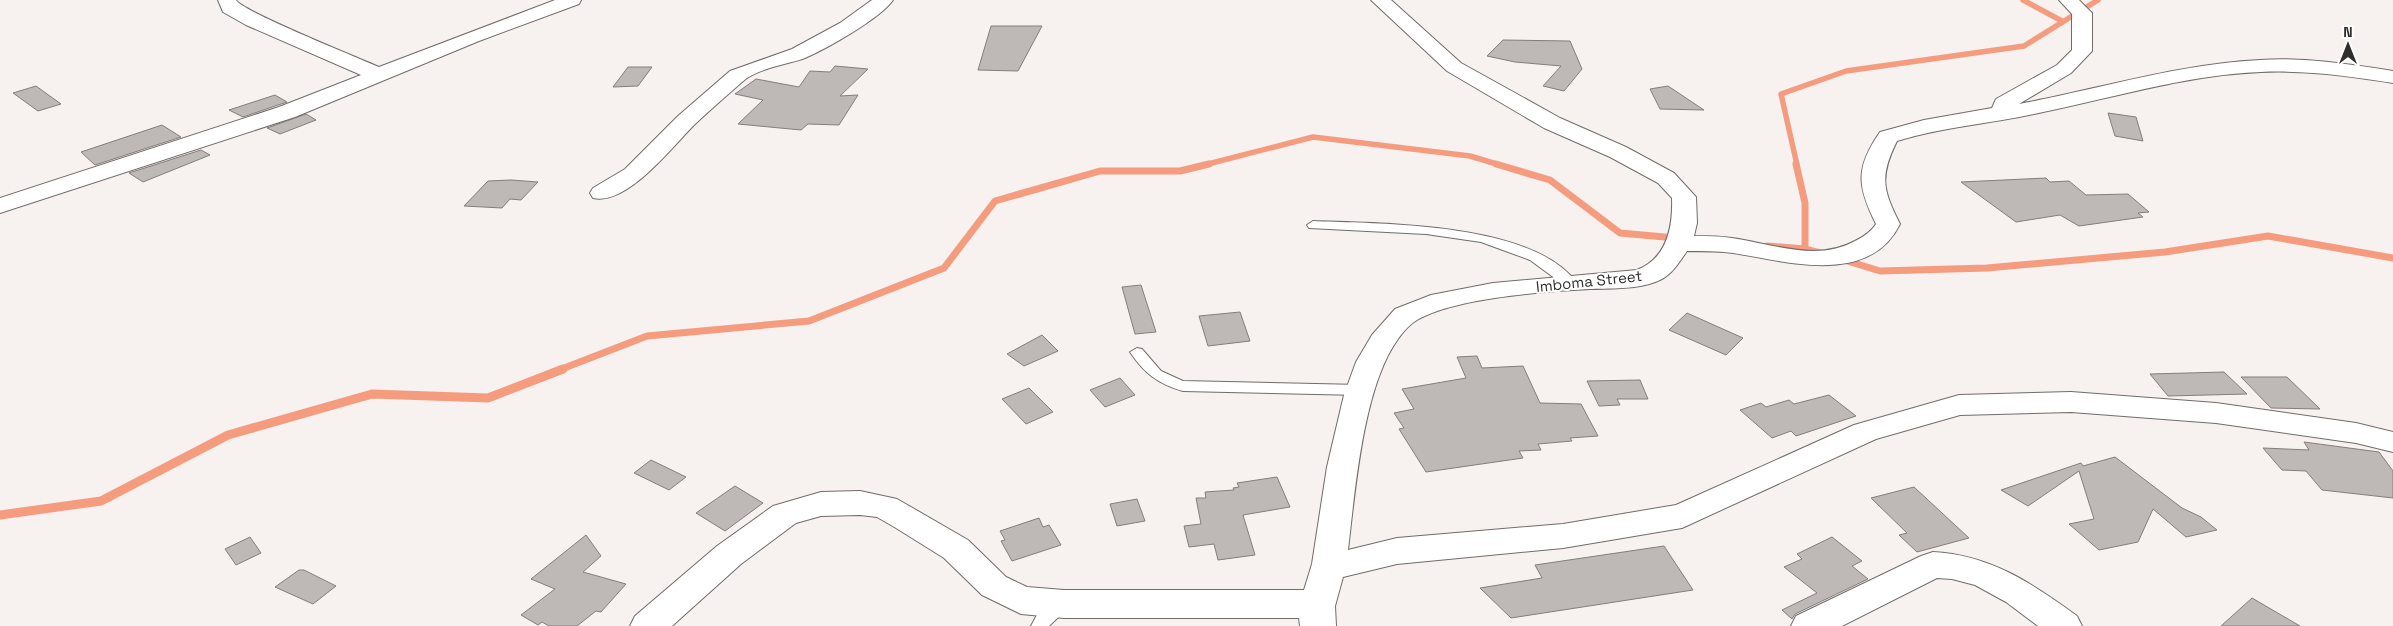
<svg xmlns="http://www.w3.org/2000/svg" width="2393" height="626" viewBox="0 0 2393 626" font-family="'Space Grotesk',sans-serif">
<rect width="100%" height="100%" fill="#f7f1ef"/>
<g fill="none" stroke-linecap="round" stroke-linejoin="round">
<path stroke="#f59c7f" stroke-width="5.5" d="M2023 0 2062 21
M1204 165 1313 137 1470 156 1500 165
M1797 165 1781 94 1846 71 2024 46 2098 0"/>
<path stroke="#f59c7f" stroke-width="7" d="M1496 164 1550 180 1620 233 1676 238
M1796 164 1805 203V249
M1767 246 1805 249 1820 253
M1841 259 1880 271 1987 268 2165 252 2268 236 2393 258
M559 370 647 336 809 321 944 268 995 201 1100 171H1180L1209 164"/>
<path stroke="#f59c7f" stroke-width="9" d="M0 515 101 501 228 435 372 394 488 398 563 369"/>
</g>
<path fill="#beb8b6" stroke="#837e7c" d="M991 26H1042L1018 71 978 70Z
M1503 40 1570 41 1582 69 1564 91 1543 86 1561 66 1515 62 1487 56Z
M835 66 868 69 840 96 858 95 839 125 808 124 801 130 738 124 763 100 735 94 756 79 799 87 810 71 830 72Z
M628 67H652L638 86 613 87Z
M36 86 61 104 38 111 13 93Z
M1668 86 1704 110 1660 109 1650 89Z
M275 95 287 102 243 117 229 110Z
M2108 113 2136 117 2143 141 2115 136Z
M306 114 316 120 280 134 267 128Z
M162 125 181 137 95 165 81 152Z
M201 150 210 155 143 182 129 173Z
M2046 178 2050 182 2069 181 2086 195 2128 194 2149 212 2138 213 2143 217 2079 226 2060 215 2016 222 1961 182Z
M511 180 538 182 521 200 510 199 502 208 464 206 488 181Z
M1141 285 1156 332 1135 334 1122 287Z
M1240 312 1250 341 1208 346 1199 316Z
M1687 313 1743 338 1726 355 1669 330Z
M1042 335 1058 351 1024 366 1007 354Z
M1477 356 1482 368 1523 366 1540 403 1581 404 1598 436 1570 438 1572 441 1538 444 1541 450 1519 451 1523 458 1426 472 1399 429 1404 428 1394 413 1414 409 1402 389 1466 378 1457 357Z
M2224 372 2247 394 2168 396 2150 374Z
M2241 377H2287L2320 409 2271 408Z
M1120 378 1135 395 1105 407 1090 390Z
M1640 380 1648 399H1617L1620 405 1599 406 1587 381Z
M1029 388 1053 412 1026 424 1002 399Z
M1829 395 1856 416 1796 436 1791 431 1772 438 1740 410 1761 403 1766 407 1789 400 1794 404Z
M2304 442 2379 452 2393 471V498L2322 490 2306 471 2282 470 2263 448 2309 450Z
M2115 457 2182 508 2201 517 2217 530 2186 537 2153 509 2138 542 2099 550 2069 524 2094 519 2079 471 2028 506 2001 490 2081 463 2083 466Z
M651 460 686 477 669 490 634 473Z
M1277 477 1290 507 1243 515 1255 555 1218 560 1214 544 1189 547 1184 526 1201 524 1196 498H1206L1205 492 1234 490 1233 488 1239 487 1237 483Z
M735 486 763 503 725 531 696 513Z
M1914 487 1969 538 1917 552 1899 535 1907 533 1871 498Z
M1137 499 1145 521 1117 526 1110 504Z
M1039 518 1043 527 1049 525 1061 545 1012 561 1001 541 1005 540 1000 531Z
M586 535 601 556 583 572 626 584 601 612 596 611 577 626H549L542 622 538 625 521 615 555 589 531 579Z
M250 537 261 553 236 565 225 549Z
M1832 537 1862 561 1852 566 1868 579 1795 614 1792 619 1782 610 1817 593 1784 567 1802 559 1797 554Z
M1664 546 1693 590 1511 618 1480 588 1542 578 1535 565Z
M299 570H304L336 586 313 604 275 587Z
M2252 598 2300 626H2221Z"/>
<g fill="none" stroke-linecap="round" stroke-linejoin="round">
<defs>
<path id="lane" d="M1313 221C1382 224 1531 222 1576 282L1569 286 1564 285 1530 260 1481 242 1426 234 1309 228 1307 225Z
M1137 348 1142 349 1161 371 1183 381 1361 385 1368 390 1361 395 1183 391C1158 384 1144 373 1130 352Z
M1061 599 1067 601 1070 606 1049 626H1031L1038 613Z"/>
<path id="street" d="M218 0H236C241 11 359 58 379 67L555 0H581L579 4 479 41 295 117 0 213V198L279 107 361 75 246 25 223 12Z
M872 0H893C881 18 826 49 805 58 786 65 757 68 742 82 726 96 709 111 694 125 672 147 627 206 593 198L590 193 593 188 625 169 678 116 730 71 792 49 840 23Z
M1371 0H1391L1461 63 1560 118 1626 147 1674 173 1696 197 1697 223 1694 236C1707 236 1719 236 1732 238 1773 244 1817 262 1855 241 1863 237 1871 232 1876 224 1857 186 1855 168 1880 132L1924 120 1992 108 1996 99 2057 65 2072 50V14L2059 0H2079L2092 13V51L2071 73 2019 104C2099 89 2178 64 2260 60 2304 57 2349 64 2393 71V83C2349 76 2305 70 2261 72 2184 75 2109 99 2034 114 1988 124 1942 127 1897 141 1879 177 1883 190 1900 224 1869 287 1785 261 1733 253 1717 251 1702 251 1687 251 1680 261 1673 273 1662 279 1640 290 1615 288 1591 289 1547 291 1454 298 1417 320 1410 324 1403 332 1398 339 1363 387 1355 491 1348 550L1397 538 1563 524 1676 505 1854 425 1959 395 2071 392 2216 403 2356 423 2393 432V452L2356 443 2216 423 2071 412 1960 415 1876 439 1682 528 1563 548 1397 564 1343 577 1335 606 1336 626H1300L1299 618H1064L1021 614 982 595 944 558 896 528 877 517 860 515 821 516 796 523 741 564 672 626H630L635 616 717 546 773 506 821 492 860 491 897 499 968 540 1006 577 1027 587 1064 590H1304L1312 564 1327 467 1344 395 1356 362 1372 335 1395 309 1431 295 1493 283 1637 270C1667 258 1673 228 1672 198L1658 183 1610 157 1544 128 1447 71Z
M1933 552C1990 555 2032 583 2077 616L2082 626H2038L2006 602 1975 585 1952 579 1937 578 1842 626H1791L1796 616 1921 556Z"/>
</defs>
<use href="#lane" stroke="#716c6a" stroke-width="2"/>
<use href="#street" stroke="#716c6a" stroke-width="2"/>
<use href="#lane" fill="#fff" fill-rule="evenodd"/>
<use href="#street" fill="#fff" fill-rule="evenodd"/>
</g>
<g text-anchor="middle" dominant-baseline="central" stroke-width="4" stroke-linejoin="round" paint-order="stroke">
<g font-size="15" fill="#312f2e" stroke="#fff">
<text transform="translate(1589 281) rotate(-6)">Imboma Street</text>
</g>
</g>
<g transform="translate(2348 45)" stroke="#ffffff" stroke-width="4" paint-order="stroke">
<path d="M0-4L9 19L0 12L-9 19Z" fill="#312f2e"/>
<text y="-8" font-size="14" font-weight="bold" text-anchor="middle" fill="#312f2e">N</text>
</g>
</svg>
